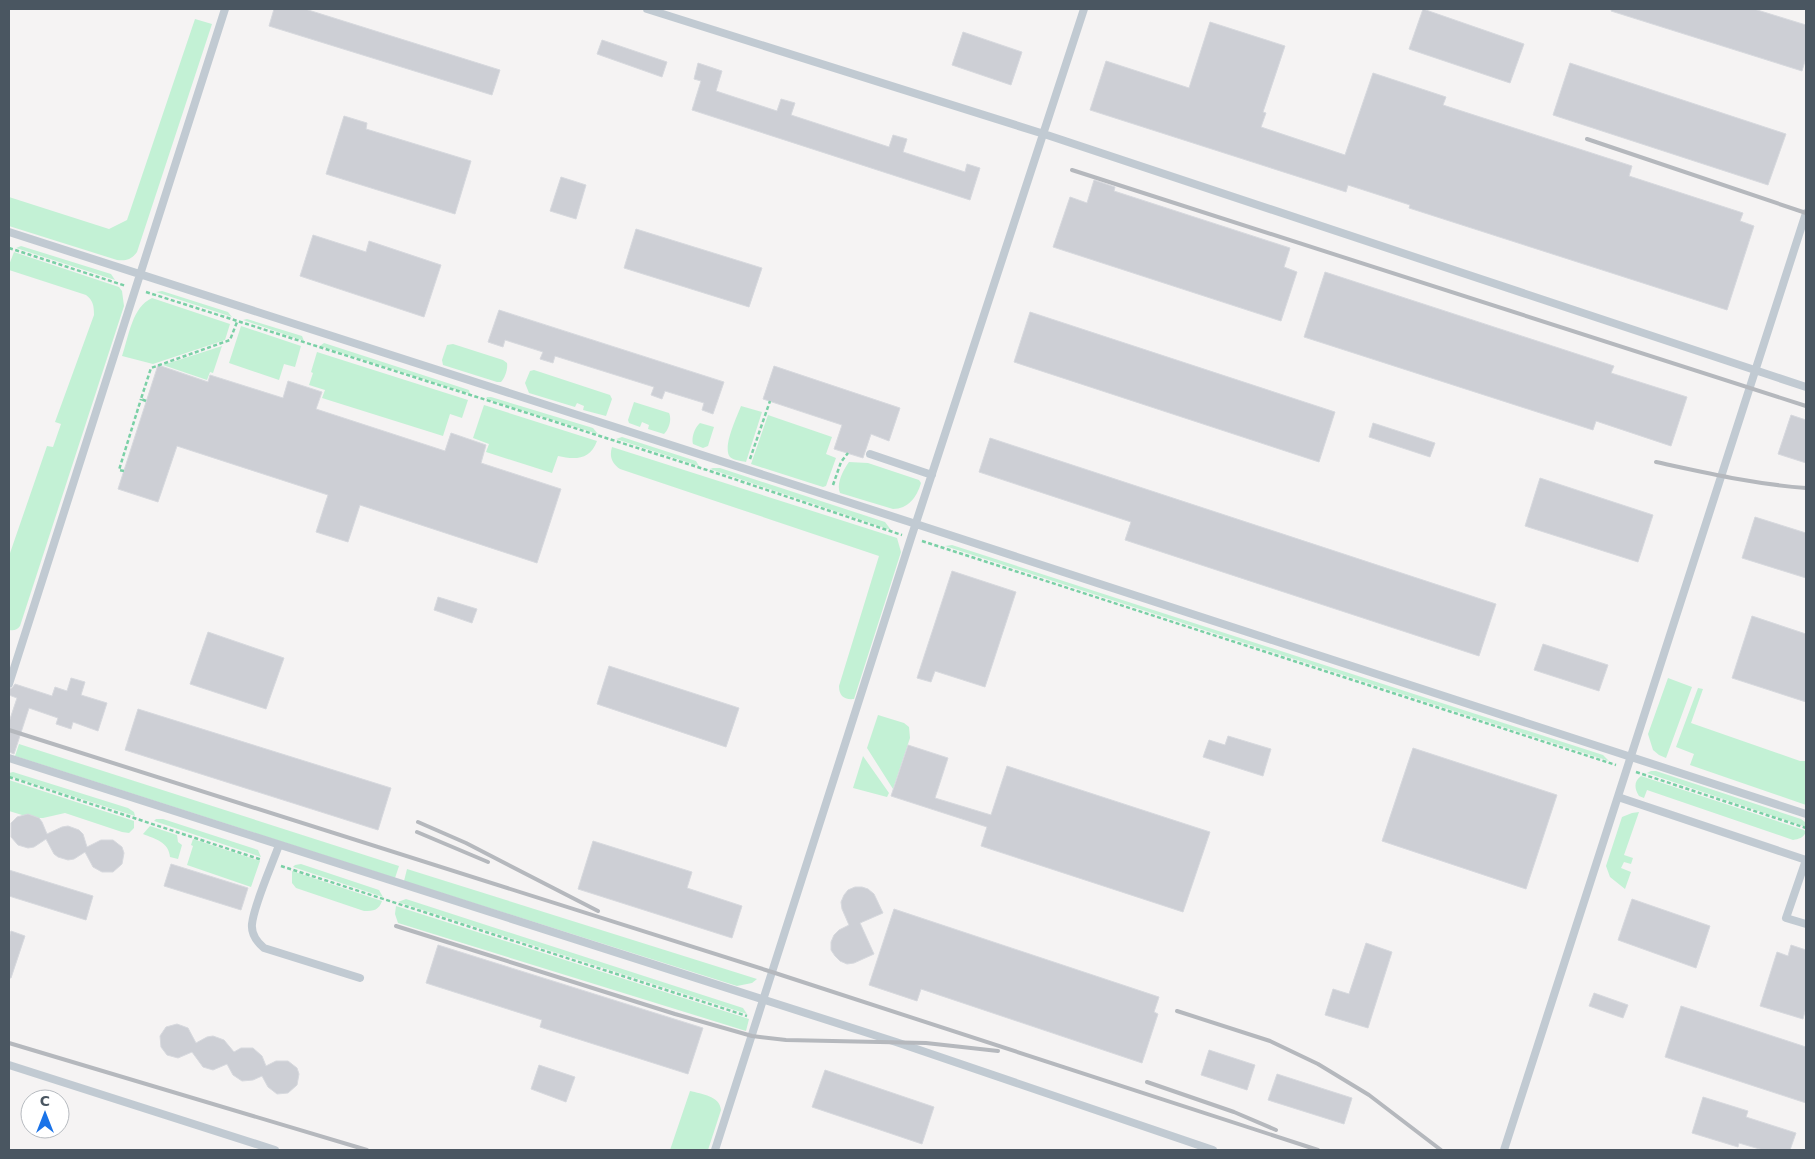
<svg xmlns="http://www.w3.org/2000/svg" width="1815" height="1159" viewBox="0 0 1815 1159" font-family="'DejaVu Sans',sans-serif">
<rect width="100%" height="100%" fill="#f5f3f3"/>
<path fill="#c3f1d5" d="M195 19 212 24 137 252C131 260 126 261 117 260L9 226V197L109 229 127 220Z
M21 246 111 274 115 280 16 248Z
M14 252 119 287 122 291 124 306 20 626C17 630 14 631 9 630V556L47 446 53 447 61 424 55 422 94 315C94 306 93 300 86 295L9 270V265Z
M162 291 228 312 232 317 156 292Z
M152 298 230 324 225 340 153 364 122 356C129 336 132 307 152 298Z
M247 319 302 336 304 341 243 320Z
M241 326 301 346 295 367 284 364 279 380 229 363Z
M324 343 466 389 469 390 470 394 320 346Z
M453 344 503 360 507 363C508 369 505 378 501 382H497L443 365 442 360 447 345Z
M222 346 213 373 210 372 207 380 163 365Z
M317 352 468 400 462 418 450 414 443 436 322 398 325 390 309 385 313 373 311 372Z
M534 370 610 395 612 399 606 416 583 410 584 406 577 403 575 407 529 393 525 383 530 371Z
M487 397H491L593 428 598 434 486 399Z
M634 402 669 413C672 419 669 429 664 434L648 429 649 425 642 422 640 427 629 423 628 420Z
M484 405 597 441C590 460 575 460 558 456L552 473 486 452 489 444 473 438Z
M741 406 762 412 746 462C741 461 733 460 730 457 722 447 737 417 741 406Z
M768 415 832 437 826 454 836 458 826 486 823 487 751 464Z
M700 423 714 427 708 446 703 448 693 444C691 438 695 427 700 423Z
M622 437 696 461 699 466 616 439Z
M612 447 897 538 901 552 854 699C844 700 839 696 839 686L879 556 620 469C612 463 609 457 612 447Z
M849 462 868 463 919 480 921 483C917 497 908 509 893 509L840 493C836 484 843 470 849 462Z
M713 468H720L885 522 891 530 710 469Z
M952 545 1603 755 1609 761 945 546Z
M1668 678 1692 687 1666 758 1659 755 1653 750 1648 734Z
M1698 688 1703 689 1691 723 1800 761H1806V805L1690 765 1694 754 1676 747Z
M878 715 904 723 909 727 910 738 893 789 867 748Z
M19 744 399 866 395 878 15 756Z
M863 756 889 793 887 797 853 788Z
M1651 771H1656L1801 819 1805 822 1806 827 1647 773Z
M13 772 128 808 134 812 135 816 9 776V773Z
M1641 776 1804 830 1806 832C1803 838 1799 839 1793 840L1647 790 1644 798 1639 796C1634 788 1634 781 1641 776Z
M9 780 134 821V828L129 833 122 832 65 813 43 818H32L9 811Z
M1632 813 1639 812 1624 855 1633 858 1631 864 1624 862 1621 868 1631 872 1625 889 1610 877 1606 866 1622 817Z
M156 819H163L258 850 261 857 154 821Z
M150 826 177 835 178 842 182 845 178 859 170 857C169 842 155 839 143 834Z
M193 839 260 861 251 887 187 865 193 846 191 845Z
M301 864 379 890 383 897 293 867 295 865Z
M407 869 757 979 752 983 737 986 404 881Z
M292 871 382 901C379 910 374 911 364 911L296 888 292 883Z
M406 899 743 1008 747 1014 398 902Z
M396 906 749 1019 746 1031 398 923 395 914Z
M690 1091C702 1094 720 1096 721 1110L708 1150H670Z"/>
<path fill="#cdcfd5" stroke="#d7d9de" d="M274 9H305L500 70 492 95 269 26Z
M1423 9 1524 44 1510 83 1409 49Z
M1612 9H1754L1806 25V58L1802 71 1611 11Z
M1210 22 1285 46 1263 112 1266 113 1261 127 1345 155 1373 73 1446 97 1443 105 1632 166 1629 176 1743 213 1740 221 1754 226 1727 310 1409 208 1410 205 1348 185 1346 192 1090 110 1106 61 1189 88Z
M963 32 1022 52 1011 85 952 65Z
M602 40 667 62 662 77 597 54Z
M698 63 722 71 716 91 777 111 781 99 795 103 791 115 889 147 893 135 907 139 903 152 965 172 967 164 980 168 970 200 692 110 701 81 694 79Z
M1570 63 1786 134 1768 185 1553 115Z
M344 116 367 123 366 129 471 161 455 214 326 174Z
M561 177 586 185 576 219 550 211Z
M1094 180 1115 187 1114 191 1290 248 1284 267 1297 272 1281 321 1053 247 1070 197 1087 203Z
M636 229 762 268 749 307 624 268Z
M313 235 366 252 369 241 441 265 424 317 300 276Z
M1325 272 1614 366 1611 373 1687 397 1671 446 1596 421 1593 430 1304 337Z
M499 310 724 382 713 414 702 410 704 403 665 391 662 399 651 395 654 387 555 356 553 363 540 359 543 352 505 340 503 347 488 342Z
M1030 312 1335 412 1319 462 1014 362Z
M158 365 208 382 210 375 283 398 288 381 322 392 316 409 445 451 451 433 486 445 481 463 561 489 537 563 360 505 348 542 316 532 328 495 177 446 158 502 118 489Z
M774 366 900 408 889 441 871 434 863 458 834 449 842 425 763 399Z
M1791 415 1806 420V463L1778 454Z
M1373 423 1435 443 1430 457 1369 437Z
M990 438 1496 604 1479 656 1125 540 1131 522 979 472Z
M1540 478 1653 515 1638 562 1525 526Z
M1755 517 1806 533V578L1742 558Z
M952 571 1016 592 985 687 935 671 931 682 917 678Z
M438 597 477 609 472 623 434 610Z
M1752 616 1806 634V702L1732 678Z
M208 632 284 658 266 709 190 684Z
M1543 644 1608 665 1599 691 1534 670Z
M609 666 739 708 726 747 597 704Z
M71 678 85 682 81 695 107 703 98 731 73 722 71 729 56 724 58 718 29 708 14 754 9 752V722L17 698 9 695V689L12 688 15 684 52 696 55 687 67 691Z
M138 709 391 788 378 830 125 750Z
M1228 736 1271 749 1263 776 1203 757 1209 740 1225 745Z
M908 745 948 758 935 798 991 815 1007 766 1210 832 1183 912 981 846 987 827 891 796Z
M1413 748 1557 795 1526 889 1382 841Z
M28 814 39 818 42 822 47 834 62 827 68 826 79 830 83 834 87 847 101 840H113L122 847 124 853 122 864 113 872H102L93 867 85 852 74 859 68 860 58 857 54 854 46 839 34 847 28 848 18 845 11 837V823L17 817Z
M593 841 692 872 687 888 742 906 732 938 578 889Z
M171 864 248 888 241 910 164 886Z
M9 870 93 896 86 920 9 896Z
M855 887H862L868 889 874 894 883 913 860 923 874 954 854 963 847 964 840 961 835 956 831 950V942L834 935 839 930 849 925 842 909 841 902 844 895 848 890Z
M1632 899 1710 926 1696 968 1618 940Z
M894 909 1159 997 1154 1012 1158 1014 1142 1063 921 989 917 1001 869 985Z
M11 931 25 936 11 978H9V938Z
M1366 943 1392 952 1368 1028 1325 1015 1333 989 1349 994Z
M438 945 703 1028 688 1074 540 1027 542 1020 426 983Z
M1791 945 1806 950V1008L1803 1019 1760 1006 1777 952 1788 956Z
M1594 993 1628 1005 1623 1018 1589 1006Z
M1681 1006 1806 1047V1103L1665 1057Z
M177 1024 188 1028 196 1043 207 1037 213 1036 224 1040 234 1052 241 1048H253L262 1056 266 1066 276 1061H288L297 1068 299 1074 297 1085 288 1093 277 1094 268 1087 262 1076 253 1080 242 1081 233 1075 227 1064 213 1070 203 1067 192 1052 178 1058 167 1055 161 1047 160 1036 166 1027Z
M1209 1050 1255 1065 1247 1090 1201 1075Z
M539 1065 575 1077 566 1102 531 1089Z
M825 1070 934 1107 922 1144 812 1107Z
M1277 1074 1352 1098 1344 1124 1268 1100Z
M1703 1097 1748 1111 1746 1117 1796 1133 1790 1150H1763L1739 1143 1738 1147 1692 1133Z"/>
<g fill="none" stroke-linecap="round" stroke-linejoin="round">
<path stroke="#7ad0a6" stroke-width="2.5" stroke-dasharray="4 2.5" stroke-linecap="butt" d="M9 248 126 286
M146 292 710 471 902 535
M146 401 141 399 151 368 230 340 237 322
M750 459 770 401
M124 471 119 470 141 399
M833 485 841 462 848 453
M922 541 1616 765
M1636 772 1806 828
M9 777 262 860
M281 866 747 1016"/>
<path stroke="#c1cad2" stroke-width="8" d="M647 9 1044 134 1806 387
M9 232 916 524 1806 814
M870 454 932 475
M9 684 225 9
M9 758 896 1042 1213 1150
M1618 797 1806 860
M279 845C272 865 254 904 252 924 251 934 257 942 264 948L360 978
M1806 860 1786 918 1806 924
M9 1065 275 1150
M715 1150 911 538 1084 9
M1504 1150 1806 213"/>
<path stroke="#b5b8bd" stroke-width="4" d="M1587 139 1806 213
M1072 170 1806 406
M1656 462C1707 473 1754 484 1806 488
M9 730 772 972 1318 1150
M418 822 466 843 598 911
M417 832 488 862
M396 926 675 1014 752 1036 786 1040 926 1043 998 1051
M1177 1011 1270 1041 1318 1064 1369 1095 1441 1150
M9 1043 367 1150
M1147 1082 1234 1112 1276 1130"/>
</g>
<rect width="1815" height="1159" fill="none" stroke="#4a5661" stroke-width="20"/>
<g transform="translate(45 1114)"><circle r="24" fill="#ffffff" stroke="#b7bbc0"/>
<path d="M0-4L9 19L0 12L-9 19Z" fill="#1a73e8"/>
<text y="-8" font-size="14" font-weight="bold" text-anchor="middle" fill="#4a5661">С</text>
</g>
</svg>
